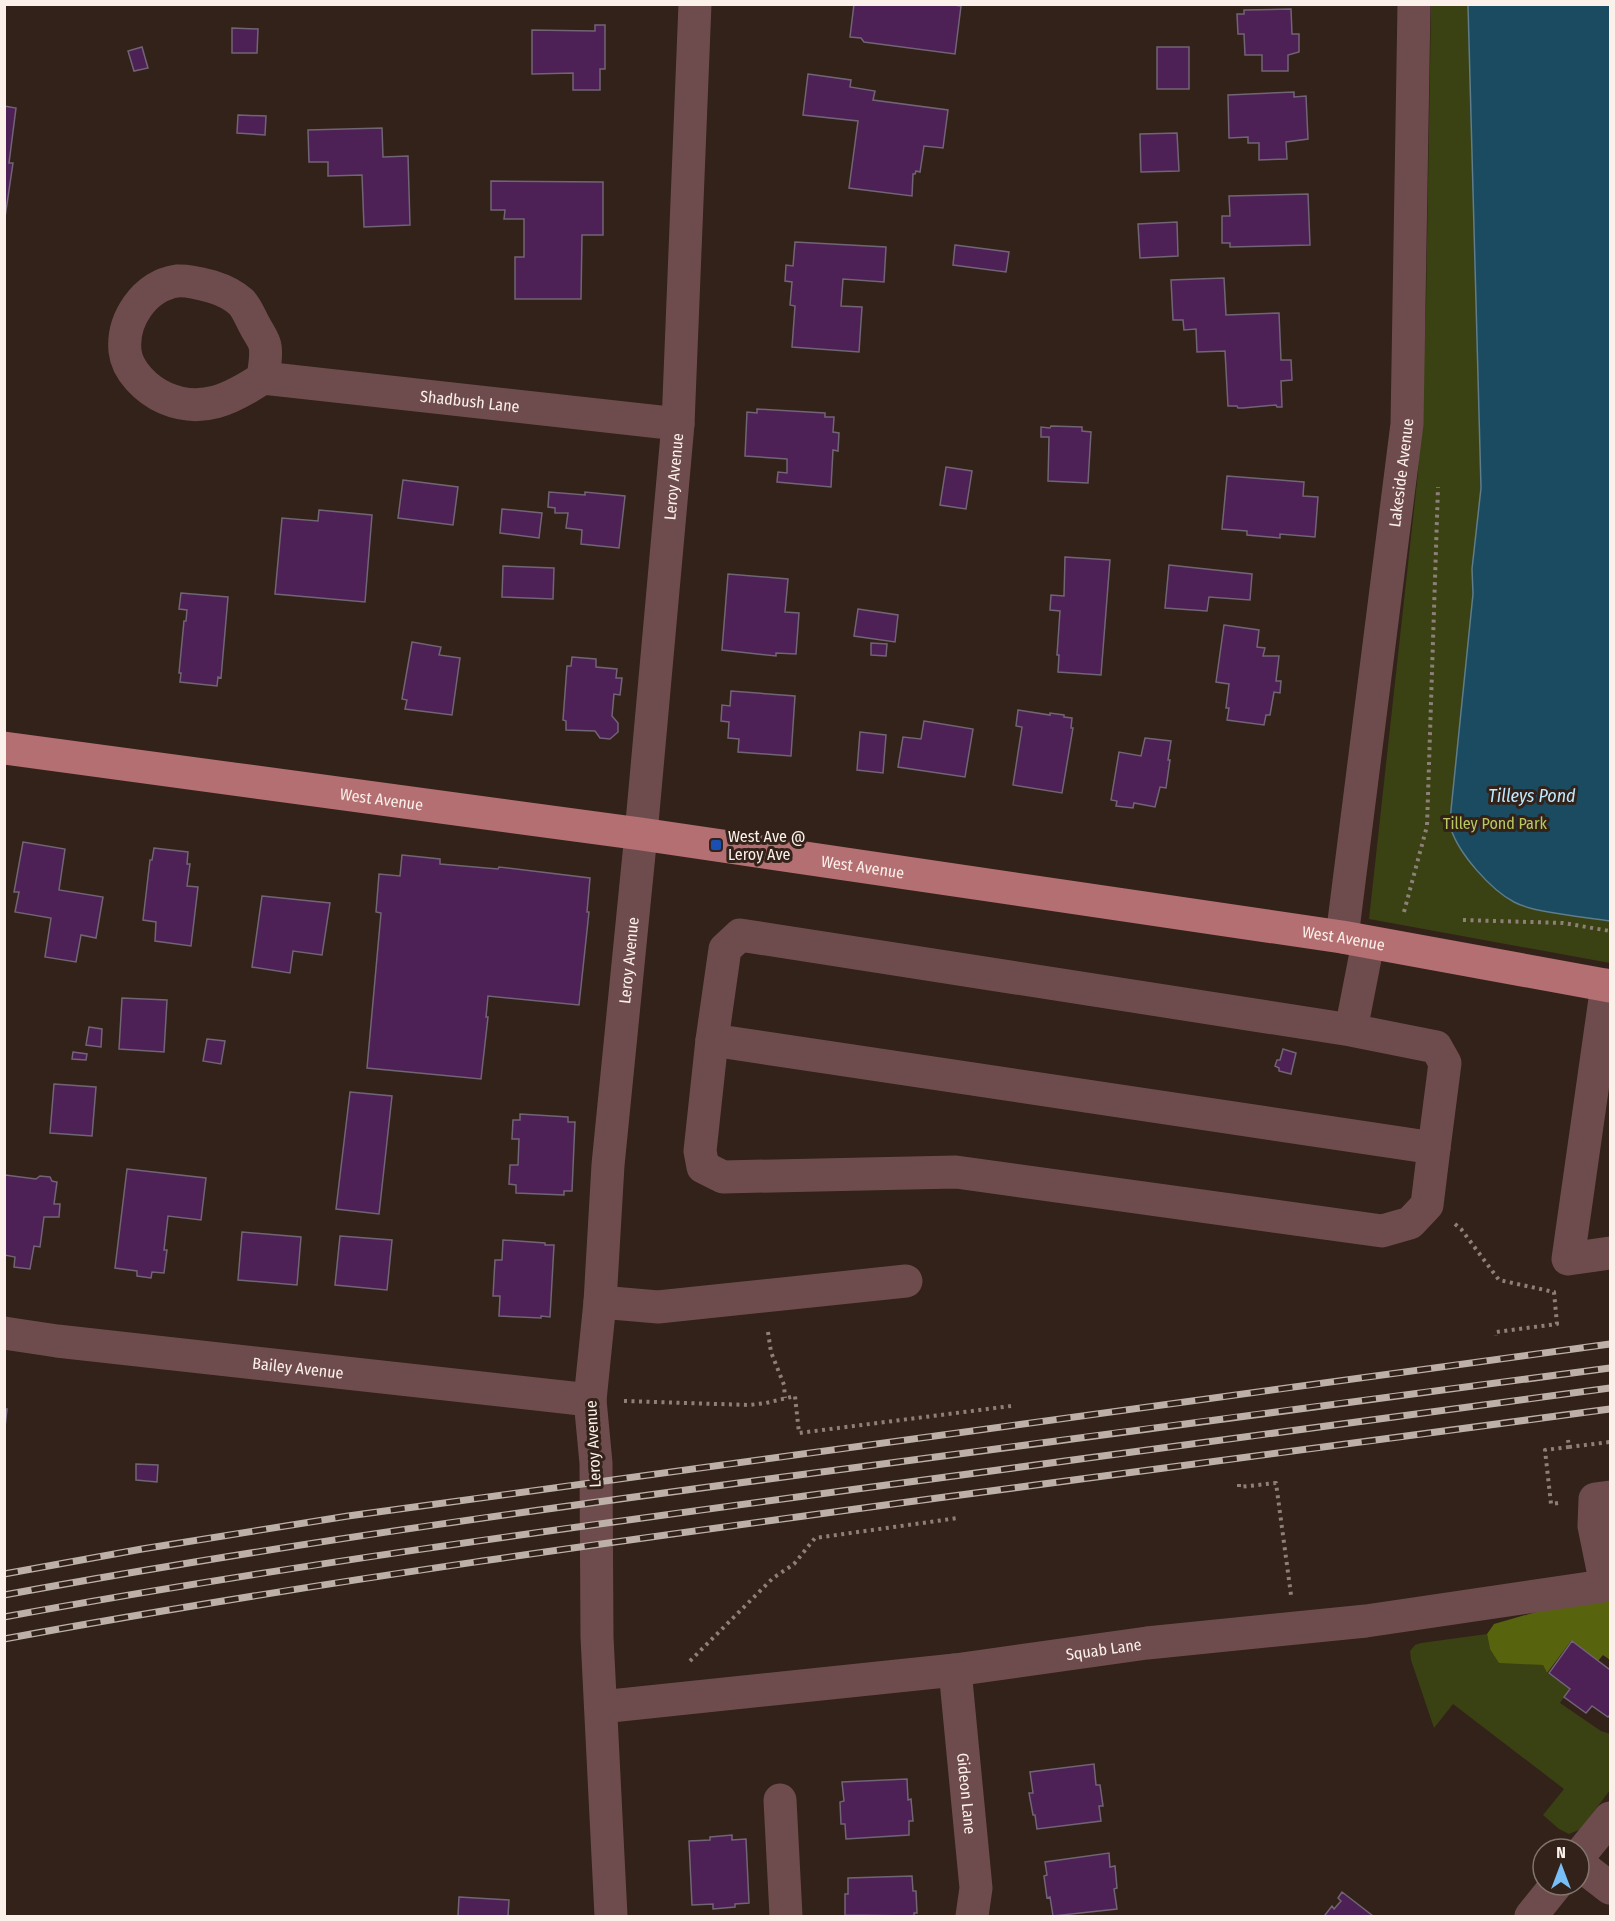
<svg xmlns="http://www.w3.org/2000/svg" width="1615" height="1921" viewBox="0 0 1615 1921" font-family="'Fira Sans Condensed',sans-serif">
<rect width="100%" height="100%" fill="#322219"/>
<path fill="#3a4113" d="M1431 5H1610V963L1369 919 1418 473 1426 305Z
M1487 1634 1490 1649 1525 1664 1543 1665 1547 1673 1570 1689 1560 1703 1601 1731 1610 1734V1790L1581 1829 1569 1834 1559 1829 1543 1815 1564 1789 1453 1704 1434 1728 1411 1660 1410 1651 1415 1645 1421 1643Z"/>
<path fill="#58630e" d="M1610 1594V1660L1603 1655 1598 1661 1571 1641 1547 1673 1543 1665 1499 1663 1490 1649 1487 1634 1494 1624 1592 1596Z"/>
<path fill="#1b4b60" stroke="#5e7c89" stroke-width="1.5" d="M1468 5H1610V921C1586 917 1534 913 1514 902 1491 890 1459 854 1451 829 1450 823 1451 816 1451 810L1473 594 1472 569 1481 488Z"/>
<path fill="#4d2056" stroke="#716474" stroke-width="1.5" d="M854 4H946L961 6 955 54 864 42 861 38 850 37Z
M1291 9 1292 34H1299V52L1288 55V71H1262V55H1245L1244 34H1238L1237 14H1244V10Z
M595 25H605V69H600V90H573V73L532 74V30L595 31Z
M232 28 258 29 257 53H232Z
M142 47 148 68 134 71 128 51Z
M1157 47H1189V89H1157Z
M808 74 851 80 850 87 875 91 873 100 948 110 943 148 924 146 920 172 916 171 915 174H913L912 196 849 188 858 121 803 115Z
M1294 92V97L1306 96 1308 139 1286 142 1287 159 1259 160V143H1248V137L1229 138 1228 95Z
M4 106 16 108 9 163H13L4 224Z
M238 115 266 116 265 135 237 133Z
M382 128 383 157 408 156 410 225 364 227 362 175 328 176V162H309L308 130Z
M1177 133 1179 171 1141 172 1140 134Z
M491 181 603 182V235H582L581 299H515V257H524V219H504L505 210H491Z
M1308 194 1310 245 1230 247V243H1222V216H1230L1229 196Z
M1177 222 1178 256 1140 258 1138 224Z
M795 242 886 247 884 282 843 279 841 306 862 307 859 352 792 347 795 306 790 305 792 282 785 281 786 265 793 266Z
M955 245 1009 252 1006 272 953 265Z
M1224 278 1226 315 1279 313 1281 360H1291L1292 380 1281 381 1282 407H1277L1276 405 1243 408H1238L1237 406H1228L1225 351 1197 352 1196 329 1184 330 1183 320H1173L1171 280Z
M757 409 825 413V417H834L833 432 839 433 838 451 833 450 831 487 777 482 778 472 787 473V459L745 456 747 412 757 413Z
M1051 426 1082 427V431L1091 432 1088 483 1048 481 1049 437H1041V427L1050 428Z
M946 467 972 471 966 509 940 505Z
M1227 476 1304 482 1303 496 1318 497 1315 537 1280 534V538L1247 535V531L1222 529Z
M403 480 458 487 453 525 398 518Z
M549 492 585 495V492L625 496 619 548 581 544 582 530 566 528 568 513H555V508L548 507Z
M502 509 542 513 539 538 500 533Z
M319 510 372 515 365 602 275 594 282 518 318 521Z
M1065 557 1110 560 1101 675 1058 672 1059 655H1057L1060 611 1050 610 1051 595 1064 596Z
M1169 565 1252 574 1250 600 1209 597 1207 611 1165 608Z
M503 566 554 568 553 599 502 597Z
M728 574 788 579 785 612 799 613 796 654 776 653V656L722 650Z
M181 593 228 597 221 678 218 677 217 686 180 682 181 673H179L184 621H186L187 610 179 609Z
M858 609 898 615 895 642 854 636Z
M1224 625 1259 630 1257 647 1265 648 1263 656H1279L1276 681H1281L1280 693 1274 692 1270 715H1266L1264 725 1227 720 1229 708H1226L1229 684 1216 682Z
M412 642 441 647 439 655 460 658 452 715 405 709 407 700 402 699Z
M871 643 887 644 886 656 871 655Z
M572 657 596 659V667L617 669 616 678H622L620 695 614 694 612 716 618 723V732L610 739 600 738 595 731 566 730V721L563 720 567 666H571Z
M731 691 795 696 791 756 738 752 739 739 728 738 729 722 721 721 722 705 730 706Z
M1018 710 1050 715V713L1064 715V717L1072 718 1071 728H1073L1062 793 1013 785 1022 727 1016 726Z
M924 721 973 729 965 777 898 767 903 737 921 739Z
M860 732 886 735 883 773 857 770Z
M1145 738 1171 741 1168 760H1170L1166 788 1160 787 1155 807 1134 803 1133 808 1116 806 1117 801 1111 800 1119 752 1141 756Z
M23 842 65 849 59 890 103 897 96 938 81 935 76 962 45 957 51 918 15 912 19 892H14Z
M154 848 188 852 187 864H190L187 886 198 887 191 946 155 941 156 922 143 920 150 860H152Z
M402 855 440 859V864L498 869 499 867 590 878 587 912H589L579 1005 488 996 486 1017H488L481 1079 367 1068 381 913 376 912 379 874 400 876Z
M262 896 330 903 322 955 293 951 290 973 252 967Z
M122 998 167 1000 164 1052 119 1049Z
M89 1027 102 1029 101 1047 86 1045Z
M207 1039 225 1041 221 1064 203 1061Z
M1283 1049 1296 1053 1291 1074 1279 1071V1068L1275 1066 1277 1060H1280Z
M73 1052 87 1054 86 1060 72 1059Z
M54 1084 96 1087 92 1136 50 1133Z
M350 1092 392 1096 379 1214 336 1209Z
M520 1114 568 1117V1122H575L572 1191H564V1195L516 1193V1185L509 1184 510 1165H518L519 1139H512L513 1120H520Z
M127 1169 206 1178 201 1220 168 1216 164 1250H167L164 1273 152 1272 151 1278 137 1276V1271L115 1268Z
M5 1175 36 1179 40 1176 50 1177 52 1181 57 1182 54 1204H60L59 1217H44L40 1247 34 1246 30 1269 14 1267 15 1257 4 1255Z
M242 1232 301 1237 297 1285 238 1280Z
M340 1236 392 1240 387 1290 335 1285Z
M503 1240 545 1243V1245H554L550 1317 541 1316V1318L499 1316 500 1296H493L495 1260H502Z
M4 1409H7L4 1436Z
M136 1464 158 1465 157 1482 136 1480Z
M1572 1641 1609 1669 1610 1667V1715L1608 1717 1592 1706 1586 1713 1564 1697 1570 1689 1549 1673Z
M1094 1764 1096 1785H1100L1103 1806H1099L1101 1821 1037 1829 1035 1815H1033L1029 1793H1033L1030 1772Z
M907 1779 908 1800 911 1799 913 1821H909V1835L846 1839 845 1824H841L840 1802 844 1801 842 1782Z
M732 1835V1840L746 1839 749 1903 735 1904V1907L713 1909V1904L692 1905 689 1841 710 1840V1837Z
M1109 1853 1110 1867 1115 1866 1117 1888 1114 1889 1117 1909 1053 1916 1050 1897 1047 1898 1044 1876 1047 1875 1045 1862Z
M912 1876 913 1891H916L917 1913H914V1916L845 1915V1894H848V1878Z
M1342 1892 1373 1916H1327L1325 1915 1332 1906 1334 1909 1341 1901 1338 1898Z
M459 1897 509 1900 508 1916H458Z"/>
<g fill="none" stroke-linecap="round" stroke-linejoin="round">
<path stroke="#8e8078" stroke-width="4" stroke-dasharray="3 4.5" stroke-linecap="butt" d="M1404 912 1427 826 1438 487
M1463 920 1563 923 1610 931
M1455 1224 1461 1229 1499 1280 1554 1292 1557 1324 1496 1332V1336
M768 1332 771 1352 784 1385 785 1398
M624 1401 749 1405 766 1403 795 1396 799 1433 1011 1406
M1569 1447 1610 1442
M1239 1484V1487L1276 1483 1291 1595
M1558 1503 1551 1504 1545 1450 1569 1447 1568 1440
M690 1661 773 1578 794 1564 815 1538 958 1518"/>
<g stroke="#6e4c4d" stroke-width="33">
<path id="s1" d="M263 378C264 369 267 356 265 346 264 340 258 332 255 326 251 319 247 308 241 302 233 295 223 290 213 287 202 284 189 280 177 281 144 286 122 320 125 351 127 371 147 390 165 398 202 414 231 399 263 378L678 424"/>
<path id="s2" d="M1342 937 1407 424 1414 4"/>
<path d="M1607 985 1568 1259 1610 1253"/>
<path d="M1351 1030 1436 1047 1445 1063 1434 1148 712 1040 725 949 740 935 1351 1030 1368 943"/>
<path d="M712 1040 700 1151 703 1167 723 1177 956 1172 1382 1231 1410 1223 1427 1205 1434 1148"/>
<path d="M600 1302 658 1307 906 1281"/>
<path id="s3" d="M4 1333 57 1341 590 1400"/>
<path d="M1606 1585 1594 1526 1595 1499 1610 1497"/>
<path id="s4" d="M955 1670 976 1888 972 1916"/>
<path id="s5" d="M601 1707 955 1670 1147 1643 1366 1621 1610 1585"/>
<path d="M780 1800 786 1916"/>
<path d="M1579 1856 1610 1818"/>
<path d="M1579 1864 1610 1888"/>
<path id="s6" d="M611 1916 597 1637 596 1463 590 1400 600 1302 608 1165 641 834 678 424 695 4"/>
<path d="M1531 1916 1556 1885"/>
</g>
<path stroke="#b36f71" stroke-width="33" id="s7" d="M4 748 641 834 1342 937 1610 986"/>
<defs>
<path id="rail" d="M4 1574 142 1549 348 1516 1610 1344
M4 1595C293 1542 584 1503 875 1465 1120 1432 1365 1400 1610 1368
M4 1617C277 1567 552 1530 827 1493 1088 1458 1349 1423 1610 1388
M4 1639C307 1583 611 1542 915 1501 1147 1470 1379 1440 1610 1409"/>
</defs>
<use href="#rail" stroke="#bdb0a9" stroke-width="7"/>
<use href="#rail" stroke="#322219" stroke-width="4.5" stroke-dasharray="14" stroke-linecap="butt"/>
</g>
<rect fill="#1a4fb4" stroke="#322219" stroke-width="2" x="710" y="839" width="12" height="12" rx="3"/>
<g text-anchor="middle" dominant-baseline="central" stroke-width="6" stroke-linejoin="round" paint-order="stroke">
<g font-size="16" fill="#fbf0ea" stroke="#322219">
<text stroke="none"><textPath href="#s1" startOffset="624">Shadbush Lane</textPath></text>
<text stroke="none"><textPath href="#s2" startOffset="468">Lakeside Avenue</textPath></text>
<text stroke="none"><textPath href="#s6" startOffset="1444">Leroy Avenue</textPath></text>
<text stroke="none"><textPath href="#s7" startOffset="381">West Avenue</textPath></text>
<text stroke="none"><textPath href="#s7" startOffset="867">West Avenue</textPath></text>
<text stroke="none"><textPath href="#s7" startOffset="1353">West Avenue</textPath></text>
<text stroke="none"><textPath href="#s6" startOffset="958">Leroy Avenue</textPath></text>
<text stroke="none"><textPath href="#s3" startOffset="296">Bailey Avenue</textPath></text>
<text transform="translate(593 1444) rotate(-93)">Leroy Avenue</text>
<text stroke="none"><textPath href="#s5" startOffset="506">Squab Lane</textPath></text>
<text stroke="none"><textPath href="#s4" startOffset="124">Gideon Lane</textPath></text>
</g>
<g font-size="16" fill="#b9c95f" stroke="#322219">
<text x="1495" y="823">Tilley Pond Park</text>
</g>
<g font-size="16" fill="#fbf0ea" stroke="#322219" text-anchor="start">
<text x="728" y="836">West Ave @<tspan x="728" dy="18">Leroy Ave</tspan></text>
</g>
<g font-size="18" font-style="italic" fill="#bee9ff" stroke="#322219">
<text x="1532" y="796">Tilleys Pond</text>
</g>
</g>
<rect width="1615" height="1921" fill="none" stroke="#fbf0ea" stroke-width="12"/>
<g transform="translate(1561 1867)"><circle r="28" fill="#322219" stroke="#82746d" stroke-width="1.5"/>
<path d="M0-4.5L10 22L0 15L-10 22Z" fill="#78bff7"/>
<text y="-9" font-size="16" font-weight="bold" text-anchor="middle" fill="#fbf0ea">N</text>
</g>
</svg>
